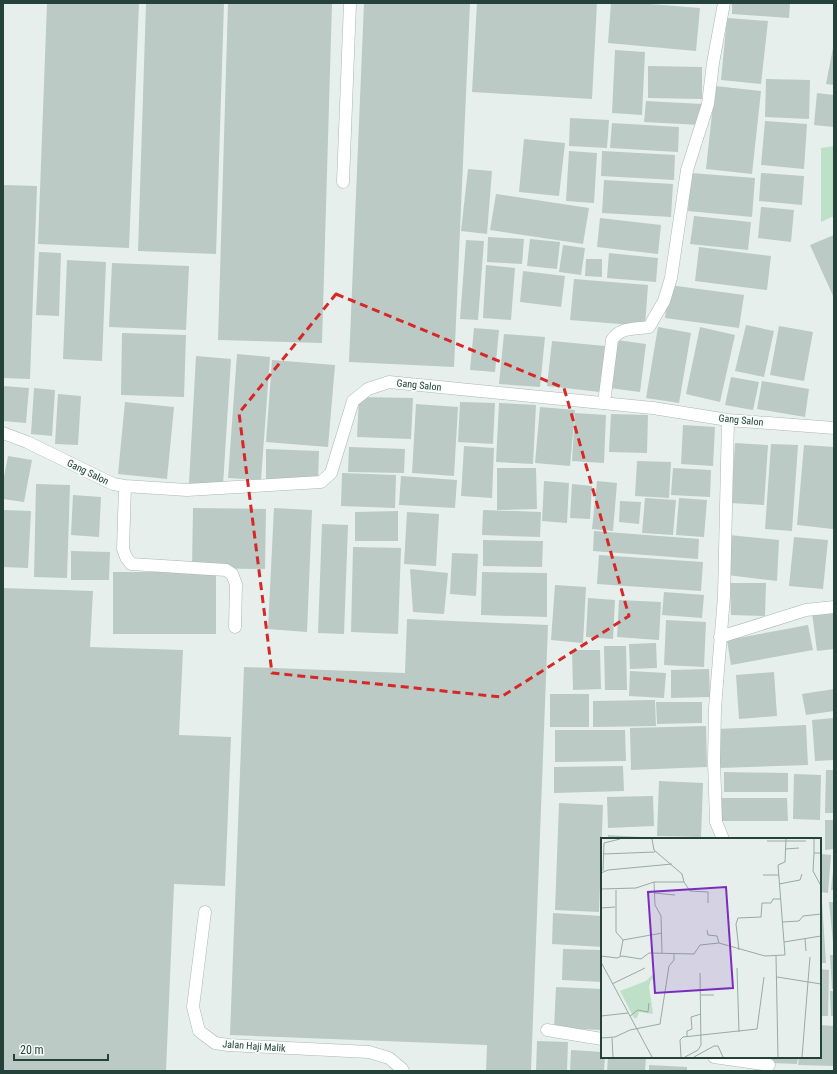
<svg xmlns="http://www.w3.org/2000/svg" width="837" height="1074" viewBox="0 0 837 1074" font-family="'Roboto Condensed',sans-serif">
<rect width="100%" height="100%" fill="#e6efeb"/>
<path fill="#bfe0c8" d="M834 146V216L821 222V148Z"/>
<path fill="#bbcac4" d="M47 3H139L129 248 38 244Z
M146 3H224L216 254 138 251Z
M228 3H332L322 343 218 340Z
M364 3H470L454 367 349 362Z
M477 3H597L592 99 472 92Z
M611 3H638L700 8 696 51 608 43Z
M732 3H790L789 18 732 14Z
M727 18 768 21 761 84 721 80Z
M833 48H834V85L826 84Z
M615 50 645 52 642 115 612 113Z
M648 66 702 67V99L648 98Z
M766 79 810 80 809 119 765 117Z
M715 86 761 91 752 174 706 169Z
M817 93 834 95V127L814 125Z
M646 101 702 104 700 125 644 122Z
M570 118 609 120 607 148 569 146Z
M765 121 807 124 804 169 761 165Z
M612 123 679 127 678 152 610 148Z
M524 139 565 143 559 196 519 192Z
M569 151 597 153 594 203 566 201Z
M602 151 675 155 674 180 601 176Z
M468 169 492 171 487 234 461 231Z
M691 173 755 178 752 217 688 211Z
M761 173 804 176 802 205 759 201Z
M604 180 673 184 671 217 602 213Z
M3 185 37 186 30 379 3 378Z
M496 194 589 208 583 244 490 230Z
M761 207 794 210 791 242 758 238Z
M694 216 751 222 748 250 690 244Z
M600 218 661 225 658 254 597 247Z
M834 235V298L810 245Z
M488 237 524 239 522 264 487 262Z
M530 239 560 242 557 269 527 266Z
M466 240 484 241 478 320 460 319Z
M563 245 585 248 581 275 559 272Z
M699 247 771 256 767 290 695 281Z
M39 252 61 253 59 316 36 315Z
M609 253 658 258 656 282 607 278Z
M586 259H602V277L585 276Z
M67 260 106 262 102 361 63 359Z
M112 263 189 266 186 330 109 327Z
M486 265 515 268 511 320 483 318Z
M523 271 565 276 561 307 520 302Z
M574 279 648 285 645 326 570 320Z
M669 285 744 295 739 328 665 318Z
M746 325 774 331 764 377 735 371Z
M779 326 813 332 804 381 770 375Z
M658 327 691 333 679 403 646 398Z
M700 327 735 335 720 402 686 394Z
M474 328 499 330 495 372 470 370Z
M122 333 186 335 184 397 121 395Z
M504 334 545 337 540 387 499 384Z
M617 340 646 344 640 392 610 388Z
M552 341 605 346 600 392 547 386Z
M237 354 270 357 261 480 228 478Z
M196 356 231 359 223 485 189 483Z
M272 360 335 365 328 447 266 442Z
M731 377 759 382 753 410 725 405Z
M762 381 809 389 805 417 757 409Z
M3 386 29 388 26 423 3 421Z
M34 388 55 390 52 436 31 434Z
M58 394 81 396 78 445 55 444Z
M359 397 413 398 411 439 357 437Z
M125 402 174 407 167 479 118 474Z
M460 402 495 403 493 444 458 442Z
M499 403 536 405 533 464 496 462Z
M416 404 458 407 454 476 412 473Z
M540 407 575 410 570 466 535 463Z
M575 413 606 415 604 463 572 461Z
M611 414 648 415 647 453 609 452Z
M683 425 715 427 713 466 681 464Z
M735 443 768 445 764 505 731 503Z
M771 444 798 445 792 531 765 529Z
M804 445 834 447 833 529 797 525Z
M464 446 494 448 492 498 461 496Z
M349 447 405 449 404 473 348 472Z
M266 449 319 451 318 480 266 479Z
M8 456 32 460 24 502 3 499V482Z
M637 461 671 462 669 498 635 496Z
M497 468H536L537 509 497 510Z
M673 468 711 470 710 497 671 495Z
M342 473 396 475 395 508 341 506Z
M401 476 457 480 455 508 399 505Z
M544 481 569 483 567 523 542 521Z
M597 481 617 483 613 531 592 529Z
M36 484 70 485 67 578 34 577Z
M572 484 592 486 590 519 570 518Z
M73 495 101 497 99 537 71 535Z
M645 498 676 500 673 535 642 533Z
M679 498 707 500 704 537 676 535Z
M620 501 641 502 639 524 619 522Z
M193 508 266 509 265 569 192 568Z
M274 508 312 510 307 632 268 629Z
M3 510 31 511 28 568 3 567Z
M483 510 541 512 540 537 482 535Z
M398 511V541H355V512Z
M407 512 439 514 436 566 404 564Z
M322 524 348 525 344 634 318 633Z
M594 531 699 539 698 559 593 551Z
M729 535 779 540 777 581 727 575Z
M794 537 828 540 823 589 789 586Z
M483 540 543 541 542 567 483 566Z
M353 547 401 548 398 634 351 632Z
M71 551 110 552 109 580H71Z
M452 553 478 554 476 596 450 594Z
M599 555 703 562 701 591 597 584Z
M410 569 448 573 444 614 413 612Z
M113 572H216V634H113Z
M482 572 547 573V617L481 615Z
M730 583H766L765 616 731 615Z
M555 585 586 587 583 643 551 640Z
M3 588 93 591 90 647 183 650 179 735 231 737 225 886 174 884 166 1071H3Z
M664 592 704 595 702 618 662 615Z
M588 598 615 600 613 639 586 637Z
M619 600 661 602 659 640 617 637Z
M834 610V649L817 651 812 613Z
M407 619 548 625 531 1071H486L487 1045 230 1035 244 667 405 673Z
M666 620 706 622 704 667 664 665Z
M808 625 813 650 731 665 727 640Z
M656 643 657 668 630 669 629 644Z
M604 646H626L627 690H605Z
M572 650H600L601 689 573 690Z
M709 669 710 697 671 698V670Z
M630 671 666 673 664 698 629 696Z
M774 672 777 716 739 719 736 675Z
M834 689V711L806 715 802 694Z
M550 694H589V727H550Z
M655 700 656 726 593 727V701Z
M656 702H702V723L657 724Z
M834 718V760L815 761 812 720Z
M806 725 808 765 719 768 717 729Z
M706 726 707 767 631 770 630 728Z
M555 730H625L626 761 555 762Z
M623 766 624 791 554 793V767Z
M826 770H834V813H825Z
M724 772 788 773V792H724Z
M794 774 821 775 820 820 793 819Z
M659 781 703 783 701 837 657 836Z
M653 796 654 826 608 828 607 797Z
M720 798H787L788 821H720Z
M559 803 603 805 599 912 555 910Z
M825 820H834V849L825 850Z
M608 835 641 837V839H608Z
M820 854 831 855 828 893 820 892Z
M833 871H834V890H831Z
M820 901H822L826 963H820Z
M829 902H834V943H833Z
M553 913 602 916V947L552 944Z
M563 949 602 950V982L562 980Z
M830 955H834V988L832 989Z
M820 969 829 970 828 1016H820Z
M556 987 602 989V1030L554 1028Z
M830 991H834V1016H831Z
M820 1025 834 1026V1066L798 1065 799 1057H820Z
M537 1041 568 1042 567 1071H536Z
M571 1050 602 1052V1057H605L604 1071H570Z
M608 1057H646L645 1071H607Z
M771 1057H798L797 1064 771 1063Z
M649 1065 687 1067V1071H649Z"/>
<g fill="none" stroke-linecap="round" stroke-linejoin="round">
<defs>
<path id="minor" d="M343 182 350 3
M604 403 612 340C620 327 635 329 649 327L664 301 671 278 687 170 708 104 713 63 724 3
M3 433 27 442 113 484 125 486 187 490 321 482 331 473 353 401 368 389 389 382 653 408 728 420 834 428
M125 486 123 549 126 557 131 564 226 570 232 574 236 584 235 627
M720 637 806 610 834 607
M723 839 716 822 714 761 715 708 724 596 728 420
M205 912 193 1007 199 1031 215 1043 228 1045 369 1052 389 1058 402 1069 403 1071
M547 1030 602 1039
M714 1057 769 1065"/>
</defs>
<use href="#minor" stroke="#a8b8b2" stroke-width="13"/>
<use href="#minor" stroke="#fff" stroke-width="12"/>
</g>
<path fill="none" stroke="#d62828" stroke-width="3" stroke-dasharray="8 5" stroke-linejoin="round" d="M336 294 564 388 629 616 501 697 272 673 239 413Z"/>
<g text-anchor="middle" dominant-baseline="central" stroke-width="3.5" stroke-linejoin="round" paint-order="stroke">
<g font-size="10" fill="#24423a" stroke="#f7fbf9">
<text transform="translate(419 385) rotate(6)">Gang Salon</text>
<text transform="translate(741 420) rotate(6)">Gang Salon</text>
<text transform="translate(88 472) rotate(26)">Gang Salon</text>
<text transform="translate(254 1046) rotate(4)">Jalan Haji Malik</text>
</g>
</g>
<g transform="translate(601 838)">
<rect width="220" height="220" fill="#e6efeb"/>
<path d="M54 134V141L50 142 48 149 52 176 38 174 36 180H33L19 153 45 143Z" fill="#bfe0c8"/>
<path fill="none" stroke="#98aaa4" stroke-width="1" d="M51 1 53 12 81 36 83 44M213 1V15H220M166 3H205M184 11 198 10M213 15 212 33 220 48M2 16 54 14M2 33 3 5 19 1M0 35 7 32 71 26M162 37H178M53 44 54 67 60 78 61 115M178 46 199 42 201 36M0 51 35 50 53 44H83L89 53 107 54V65M15 52V94L22 102 19 118M53 55 74 57M0 70 14 69M181 84 198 83 202 78 220 76M106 92 107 97 116 98 118 105M204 101 205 113M22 102 61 95M183 104 220 98M138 112 135 86 137 80 160 79 161 65H170L172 61H180M0 118 16 120 21 118 40 121 48 115 93 116 99 107 118 105 164 118 184 117 177 27 184 24 185 1M175 118 177 219M0 124 51 219M136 130 138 194M176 139 220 146M11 146 44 130M100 157H113M220 171V194M0 178 27 175M29 178 37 172 47 174 48 165M86 198V193L91 191 90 179 100 176M0 200 14 199 29 192 59 186 68 128 73 122V116M11 200 12 219M80 219 79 202 82 199 156 191 163 139M84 219 97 212 100 207 99 135M93 219 113 208H117L122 219M201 219 209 119"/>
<path fill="#7b2cbf" fill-opacity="0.15" stroke="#7b2cbf" stroke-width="2" d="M125 49 132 150 54 155 47 54Z"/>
<rect width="220" height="220" fill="none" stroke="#24423a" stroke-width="2"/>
</g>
<rect width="837" height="1074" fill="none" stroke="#24423a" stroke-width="8"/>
<path d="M14 1054v6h94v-6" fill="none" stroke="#24423a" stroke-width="2"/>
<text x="20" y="1054" font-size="12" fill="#24423a" stroke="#f7fbf9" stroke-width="3" paint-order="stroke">20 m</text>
</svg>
